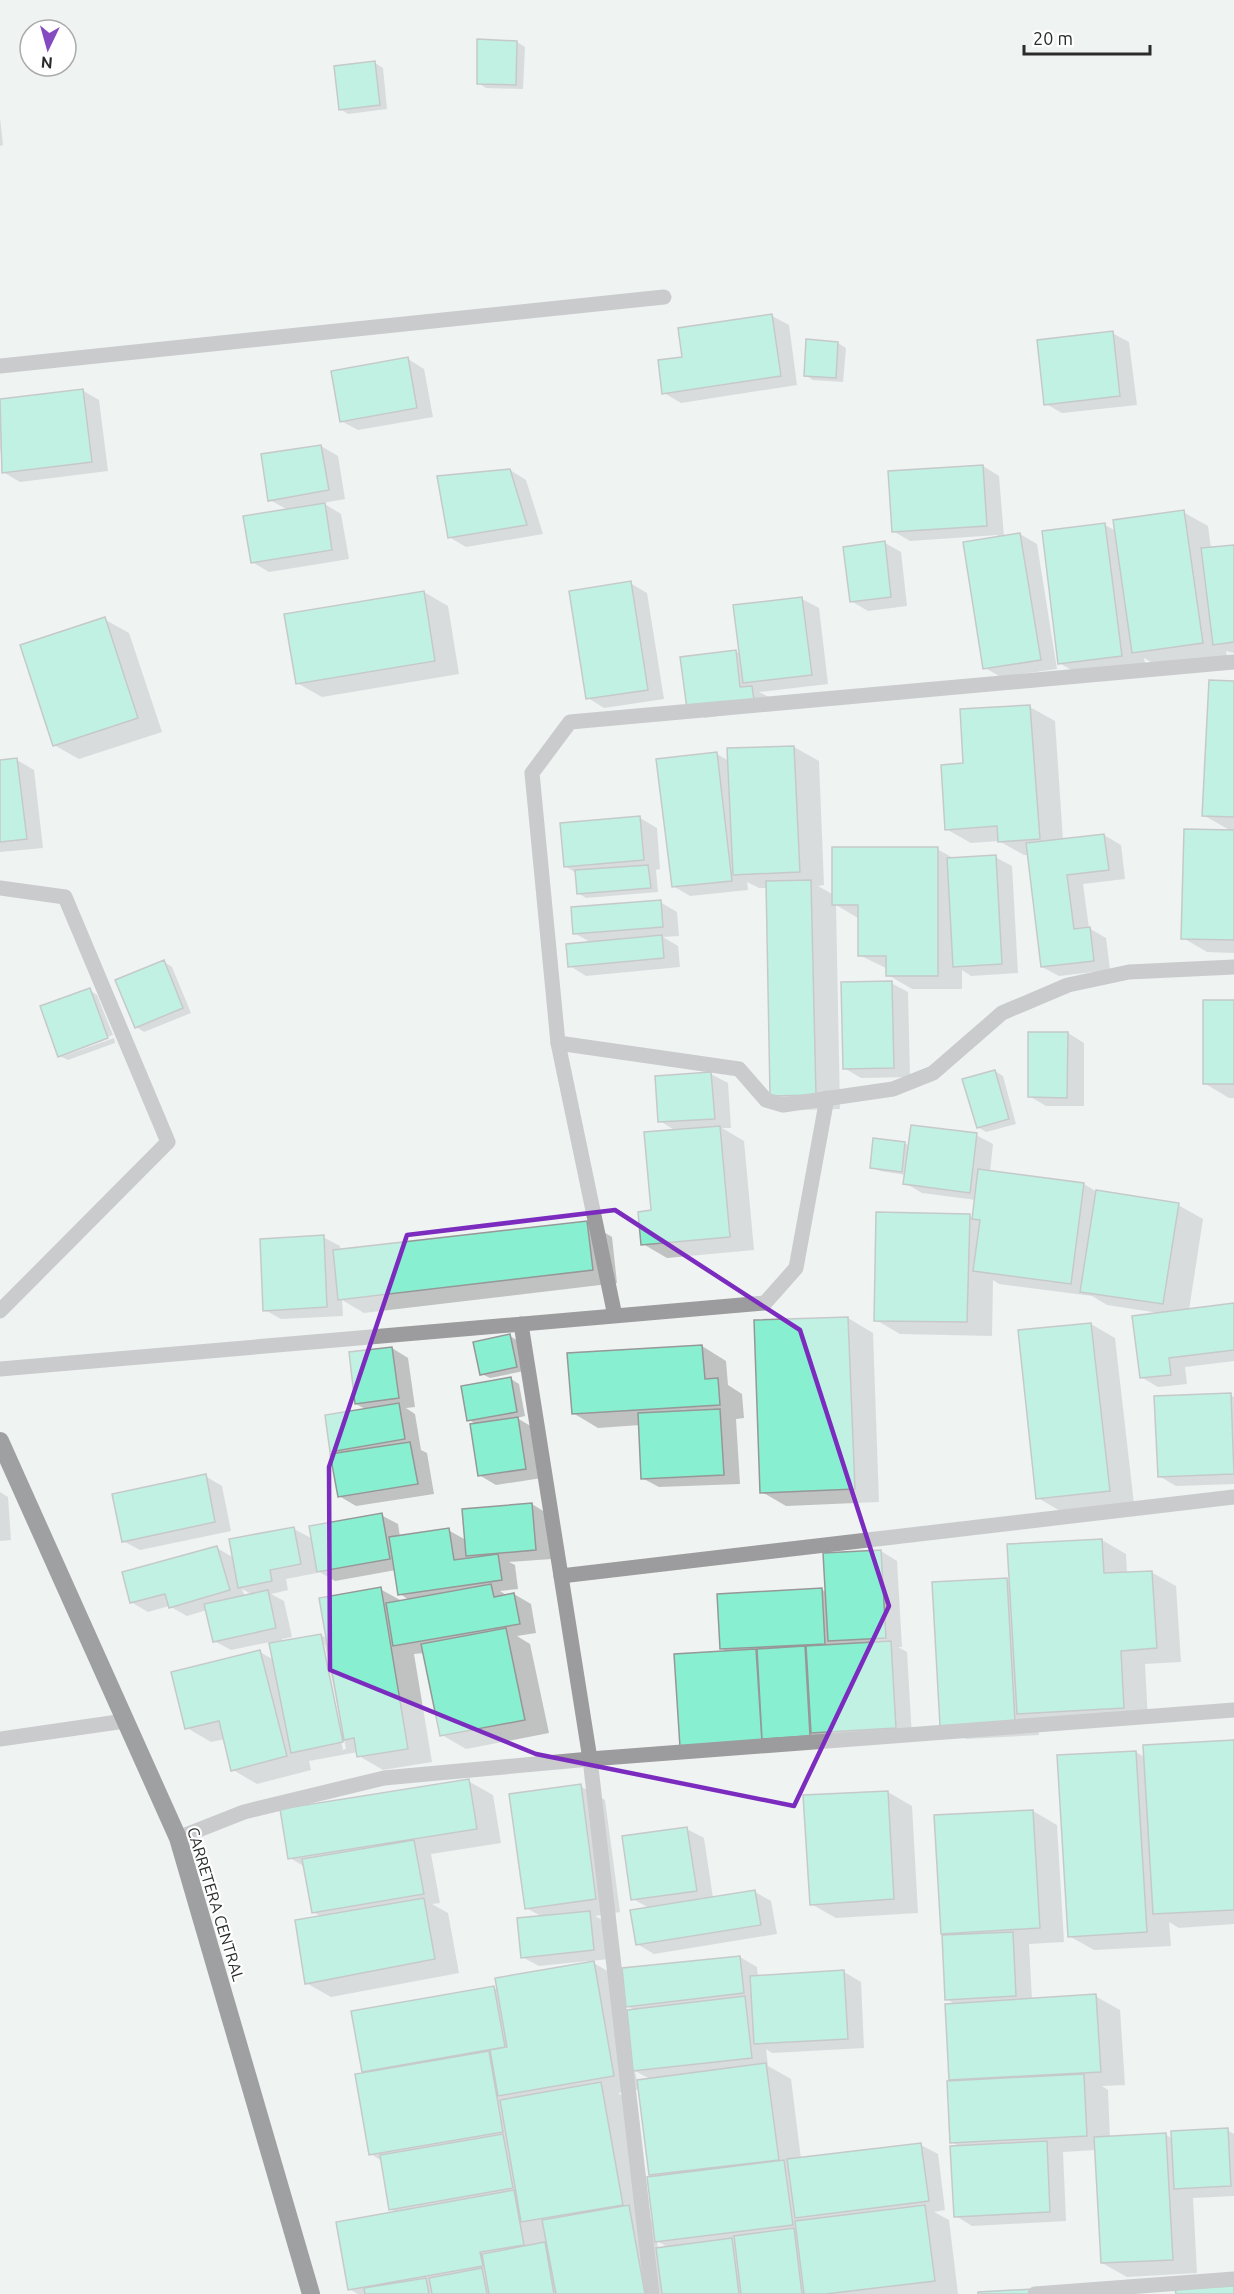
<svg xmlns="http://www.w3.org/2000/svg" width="1234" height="2294" viewBox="0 0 1234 2294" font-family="Ubuntu,sans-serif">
<rect width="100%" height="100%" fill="#eff3f2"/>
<path fill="#0003" fill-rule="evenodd" d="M517 42 525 47 523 89 486 88 478 83Z
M375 63 383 68 387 109 348 114 340 109Z
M0 118 3 145 0 146Z
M772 316 789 325 797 385 681 403 664 393 684 358Z
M1112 333 1129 342 1137 405 1062 413 1046 404Z
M838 343 846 348 843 382 813 380 805 375Z
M408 359 424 369 433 417 358 430 341 421Z
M82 390 99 400 108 471 20 482 3 472 0 447V400Z
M321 446 338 456 345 499 323 503 341 514 349 559 269 572 252 562 288 510 270 500Z
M983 466 999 476 1004 537 1020 534 1037 544 1057 669 1001 677 985 668 998 535 910 541 893 531Z
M510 470 526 480 543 534 466 547 449 537Z
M1183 512 1208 526 1211 549 1234 546V653L1226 651 1227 656 1158 666 1144 658 1146 670 1084 677 1059 663 1105 525 1116 531Z
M885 543 901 552 907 606 868 611 851 601Z
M630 583 647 593 664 699 604 708 588 698Z
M424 592 448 606 459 674 322 697 297 683Z
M802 599 819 608 828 684 759 692 769 697 770 709 705 718 688 708 735 651 741 654Z
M104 619 129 633 162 732 79 759 54 745Z
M1234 683V953L1207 952 1183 938 1233 832 1203 815Z
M1030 707 1055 721 1063 840 1104 835 1121 845 1125 879 1083 884 1089 928 1106 938 1110 970 1059 976 1042 967 1029 855H1024L999 841 971 843 946 829 965 765 961 711Z
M794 747 819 761 824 885 818 886 834 895 937 849 955 859 995 857 1012 866 1018 973 971 976 962 970V989H912L888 975V969L859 955 858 918 836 905 840 1109 796 1110 771 1095 767 888H759L747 882 748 890 690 896 673 886 717 754 729 761Z
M17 760 34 770 43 848 0 852V762Z
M640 818 657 828 660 869 656 870 658 892 586 898 578 893 576 873 565 866Z
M660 902 677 912 679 936 663 937 678 946 680 967 586 976 570 966 592 943 574 933Z
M164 962 172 967 191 1013 144 1032 136 1027Z
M891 983 908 992 910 1077 861 1078 844 1068Z
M89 990 97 995 113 1035 63 1053V1056L114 1038 115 1043 68 1060 60 1056Z
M1234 1001V1098H1229L1204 1083Z
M1068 1033 1084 1043V1106H1046L1029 1096Z
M995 1071 1003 1076 1016 1124 986 1132 978 1127Z
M711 1074 728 1083 731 1128H722L744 1141 754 1250 667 1258 643 1244 676 1131 660 1121Z
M976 1135 993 1144 990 1172 1084 1184 1097 1192 1178 1205 1203 1219 1189 1310 1234 1305V1361L1185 1367 1187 1384 1158 1387 1141 1377 1159 1313 1107 1305 1092 1296 999 1284 993 1280 992 1336 900 1334 876 1320 969 1216 973 1218 976 1200 922 1193 905 1183 906 1175 880 1171 872 1167 904 1143 910 1146Z
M587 1222 612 1237 617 1283 364 1313 342 1300 343 1316 281 1319 265 1310 323 1237 340 1246V1251Z
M848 1318 873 1333 879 1502 786 1506 762 1492 755 1321Z
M1091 1324 1115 1338 1134 1504 1062 1512 1038 1498Z
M510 1336 518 1341 524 1371 490 1378 482 1374Z
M702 1346 726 1361 728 1385 742 1394 744 1418 736 1419 740 1484 659 1487 642 1478 640 1425 598 1428 573 1413Z
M392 1348 408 1358 415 1407 406 1408 415 1414 421 1450 427 1453 434 1494 356 1506 339 1496 338 1455 332 1451 367 1410 356 1404Z
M511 1379 519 1384 525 1416 517 1418 534 1428 542 1478 496 1485 479 1475 476 1424 469 1420Z
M1230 1395 1234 1397V1484L1176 1486 1159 1476Z
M205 1476 222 1486 231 1531 140 1550 123 1541Z
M0 1492 8 1497 11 1540 0 1541Z
M532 1504 548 1514 552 1559 509 1562 515 1565 518 1589 500 1591 508 1596 514 1594 531 1604 536 1633 517 1636 530 1644 549 1733 466 1749 442 1735 424 1653 414 1654 432 1762 383 1770 359 1756 358 1752 309 1761 311 1770 257 1784 233 1770 225 1739 211 1742 187 1728 260 1652 274 1660 270 1642 231 1650 214 1641 207 1610 187 1616 169 1606 148 1612 131 1602 217 1548 234 1558 294 1529 313 1539 381 1515 398 1524 400 1537 448 1530 466 1540ZM316 1570 335 1581 396 1570 400 1594 409 1600 402 1601 380 1589 328 1639 321 1635 282 1642V1639L292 1637 284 1601 271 1594 288 1590 286 1579 317 1573ZM242 1589 253 1595 245 1597ZM322 1645H325L346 1749 343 1750Z
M1102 1540 1126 1554 1127 1573 1151 1572 1176 1586 1181 1662 1145 1664 1148 1721 1038 1725 1039 1735 966 1739 942 1725 1006 1579 1011 1582Z
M881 1551 897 1561 902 1647H898L907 1652 912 1737 698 1756 728 1652 722 1649 822 1590 827 1592Z
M1234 1741V1924L1179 1928 1169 1922 1171 1946 1094 1950 1069 1936 1136 1752 1146 1758Z
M468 1781 493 1795 501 1843 431 1854 440 1903 432 1904 448 1913 459 1973 331 1997 306 1983 322 1917 313 1912 305 1867 290 1858Z
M580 1786 605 1800 620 1912 595 1916 606 1922 610 1959 590 1961 618 1977 628 2032H630L635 2010 627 2006 740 1957 757 1967 758 1977 844 1972 861 1982 864 2048 772 2053 766 2049 768 2066 791 2079 801 2159 921 2145 938 2154 945 2210 934 2212 949 2220 958 2294H358L349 2289 397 2213 390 2209 382 2161 371 2154 364 2074 353 2012 494 1988 499 1991 588 1964V1961L539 1966 522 1957 543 1917 526 1908ZM635 2071 650 2079 637 2081ZM640 2089 654 2222 646 2217 626 2098 618 2093ZM657 2241 664 2245 668 2248 658 2249Z
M888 1792 912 1806 918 1913 836 1918 811 1904Z
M1033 1811 1057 1825 1064 1942 1029 1944 1032 2000 1095 1996 1120 2010 1125 2085 1102 2086 1108 2090 1110 2138 1166 2135 1173 2139 1227 2130 1234 2134V2196L1193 2198 1197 2273 1127 2277 1102 2263 1096 2150 1063 2152 1066 2221 972 2226 956 2216 960 2147 952 2142 946 2005H956L947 1999 949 1936 943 1933Z
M687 1829 704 1838 713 1898 755 1892 771 1901 777 1934 654 1954 637 1944 649 1908 633 1899Z"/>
<path fill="#89efd1" stroke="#959897" stroke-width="1.5" d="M477 39 517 41 516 85 477 84Z
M375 61 380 105 339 110 334 66Z
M772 314 781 376 662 394 658 360 682 357 678 328Z
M1113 331 1120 396 1044 405 1037 340Z
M806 339 838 342 836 378 804 376Z
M408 357 417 408 340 422 331 371Z
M83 389 92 462 2 473 0 399Z
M321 445 329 490 268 501 261 454Z
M983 465 987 526 892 532 888 471Z
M510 469 527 525 448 538 437 476Z
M325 503 332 550 251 563 243 516Z
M1184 510 1203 643 1132 653 1113 520Z
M1105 523 1122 656 1058 664 1042 531Z
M1020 533 1041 660 983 669 963 542Z
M885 541 891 597 850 602 843 547Z
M1234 545V642L1213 645 1201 548Z
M631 581 648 690 586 699 569 591Z
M424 591 435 661 296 684 284 614Z
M802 597 812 675 743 683 733 605Z
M105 617 138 718 53 746 20 645Z
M736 650 740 687 752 686 754 700 687 709 680 657Z
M1209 680 1234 681V817L1202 816Z
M1030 705 1040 839 998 842 997 826 945 830 941 765 963 763 960 709Z
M794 746 800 872 733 875 727 748Z
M717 752 732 881 672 887 656 759Z
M17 758 27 839 0 842V760Z
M640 816 644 860 564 867 560 823Z
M1184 829 1234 830V940L1181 939Z
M1104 834 1109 870 1067 875 1074 929 1090 927 1094 961 1041 967 1026 843Z
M832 847H938V976H886V956H858V905H832Z
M996 855 1002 964 953 967 947 858Z
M648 865 651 888 577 894 575 870Z
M811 880 816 1095 770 1096 766 881Z
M661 900 663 927 573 934 571 907Z
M662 935 664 958 568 967 566 944Z
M164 960 183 1008 135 1028 115 980Z
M892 981 894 1068 843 1069 841 982Z
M90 988 108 1038 58 1057 40 1006Z
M1203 1000H1234V1084H1203Z
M1028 1032H1068L1067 1098 1028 1097Z
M995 1070 1009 1119 977 1128 962 1079Z
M711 1072 715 1119 658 1122 655 1076Z
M911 1125 977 1133 970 1193 903 1184Z
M720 1126 730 1237 641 1245 638 1212 651 1210 644 1132Z
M873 1138 905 1142 902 1172 870 1168Z
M978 1169 1084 1183 1071 1284 973 1271 980 1220 972 1219Z
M1096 1190 1179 1203 1163 1304 1080 1292Z
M876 1212 970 1214 967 1322 874 1321Z
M587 1221 593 1270 338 1300 333 1250Z
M324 1235 327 1307 263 1311 260 1239Z
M1234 1303V1350L1169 1358 1171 1375 1140 1378 1132 1316Z
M848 1317 855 1489 760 1493 754 1320Z
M1091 1323 1110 1491 1036 1499 1018 1330Z
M510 1334 517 1367 480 1375 473 1342Z
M702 1345 705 1379 718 1378 720 1405 572 1414 567 1353Z
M392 1347 399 1398 355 1404 349 1352Z
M511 1377 517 1412 467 1421 461 1386Z
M1231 1393 1234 1474 1158 1477 1154 1396Z
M399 1403 405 1439 330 1452 325 1415Z
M720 1409 724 1475 641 1479 638 1413Z
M518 1417 526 1469 478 1476 470 1424Z
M410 1442 418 1484 338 1497 330 1454Z
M206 1474 215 1522 122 1542 112 1494Z
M532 1503 536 1550 466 1556 462 1509Z
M382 1513 390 1559 317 1572 309 1526Z
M294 1527 301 1564 270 1570 272 1581 238 1588 229 1539Z
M449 1528 454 1560 498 1554 502 1580 398 1595 389 1537Z
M1102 1539 1104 1573 1152 1571 1157 1648 1121 1651 1124 1708 1017 1714 1007 1544Z
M217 1546 230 1590 169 1608 165 1594 130 1603 122 1572Z
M881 1550 886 1638 828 1641 823 1553Z
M1007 1578 1015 1722 940 1726 932 1582Z
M491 1584 494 1597 514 1593 520 1624 393 1646 386 1603Z
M381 1587 408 1749 357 1757 354 1738 344 1740 319 1598Z
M822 1588 825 1644 720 1649 717 1594Z
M268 1590 276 1628 213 1642 204 1604Z
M506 1628 525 1720 440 1736 421 1644Z
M321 1634 343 1742 291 1753 269 1643Z
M891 1641 896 1728 811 1733 806 1646Z
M805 1646 810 1736 762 1739 757 1649Z
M756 1649 762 1742 680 1747 674 1654Z
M260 1650 287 1756 231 1771 219 1721 185 1729 171 1672Z
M1234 1740V1910L1153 1914 1143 1745Z
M1136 1751 1147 1932 1068 1937 1057 1755Z
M469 1779 477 1829 288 1859 280 1809Z
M581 1784 596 1899 525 1909 509 1794Z
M888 1791 894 1899 810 1905 803 1795Z
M1033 1810 1040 1928 941 1934 934 1815Z
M687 1827 697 1891 631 1900 622 1836Z
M414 1840 424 1894 312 1913 302 1859Z
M755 1890 761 1925 636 1945 630 1910Z
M424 1898 435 1959 305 1984 295 1920Z
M590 1911 594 1950 521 1958 517 1918Z
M1013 1932 1016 1996 945 2000 942 1935Z
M740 1956 744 1993 626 2007 622 1968Z
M594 1961 614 2076 498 2096 490 2050 507 2047 495 1978Z
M844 1970 848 2039 754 2044 750 1976Z
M494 1986 505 2047 362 2072 351 2011Z
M1096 1994 1101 2072 949 2080 945 2004Z
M745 1996 752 2058 633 2071 627 2010Z
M489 2051 503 2132 369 2155 355 2074Z
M766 2063 779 2160 649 2175 637 2080Z
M1084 2074 1087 2136 950 2143 947 2081Z
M601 2082 623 2205 521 2222 500 2100Z
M1228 2128 1231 2186 1174 2189 1171 2131Z
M1166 2133 1173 2260 1101 2263 1094 2137Z
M503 2134 513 2188 389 2210 380 2155Z
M1047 2141 1050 2212 954 2217 950 2146Z
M921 2143 929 2201 795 2218 787 2159Z
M784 2160 793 2225 655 2242 647 2177Z
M514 2190 524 2245 480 2252 483 2266 348 2290 336 2222Z
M629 2205 645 2294H556L542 2220Z
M925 2205 935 2281 825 2294H804L795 2221Z
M794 2228 802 2294H741L734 2236Z
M732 2238 739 2294H662L656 2248Z
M545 2242 554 2294H489L482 2254Z
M482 2268 487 2294H432L429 2278Z
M426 2278 429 2294H365L364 2288Z
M1234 2286V2294H1176L1175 2289Z
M1068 2287V2294H978V2292Z"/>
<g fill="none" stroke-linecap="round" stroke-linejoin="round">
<path stroke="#9c9b9d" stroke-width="15" d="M0 366 664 297
M0 888 65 897 168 1142 0 1311
M558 1043 739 1069 766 1100 783 1105 893 1089 933 1073 1002 1013 1068 985 1129 972 1234 967
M561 1576 1234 1497"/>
<path stroke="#9c9b9d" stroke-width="15" d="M615 1316 558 1043 532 773 570 722 1234 662
M521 1324 590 1759 652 2294
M0 1369 765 1303 796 1268 827 1098
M0 1739 125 1721
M178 1838 244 1812 384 1778 590 1759 1234 1710
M1035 2294 1234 2279"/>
<path stroke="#3e3d40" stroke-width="18" d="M0 1441 178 1838 311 2294"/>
</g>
<path d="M0 0H1234V2294H0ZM615 1210 800 1330 889 1606 794 1806 536 1754 330 1670 329 1467 407 1235Z" fill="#eff3f2" fill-opacity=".55" fill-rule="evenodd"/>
<path fill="none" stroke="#7b2cbf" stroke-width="4.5" stroke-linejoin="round" d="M615 1210 800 1330 889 1606 794 1806 536 1754 330 1670 329 1467 407 1235Z"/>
<g text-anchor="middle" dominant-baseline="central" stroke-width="4.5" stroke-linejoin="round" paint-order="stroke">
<g font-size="16" fill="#2a2c2b" stroke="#fff">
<text transform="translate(216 1904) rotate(73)">CARRETERA CENTRAL</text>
</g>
</g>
<g transform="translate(48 48) rotate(185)"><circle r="28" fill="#ffffff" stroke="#aaabaa" stroke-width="1.5"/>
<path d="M0-4.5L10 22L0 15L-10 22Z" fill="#864ac0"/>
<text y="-9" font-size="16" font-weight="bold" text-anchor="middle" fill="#2a2c2b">N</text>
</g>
<path d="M1024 45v9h126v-9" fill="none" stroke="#2a2c2b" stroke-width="3"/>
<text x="1033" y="45" font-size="18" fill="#2a2c2b" stroke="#ffffff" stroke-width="4.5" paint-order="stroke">20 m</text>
</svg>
